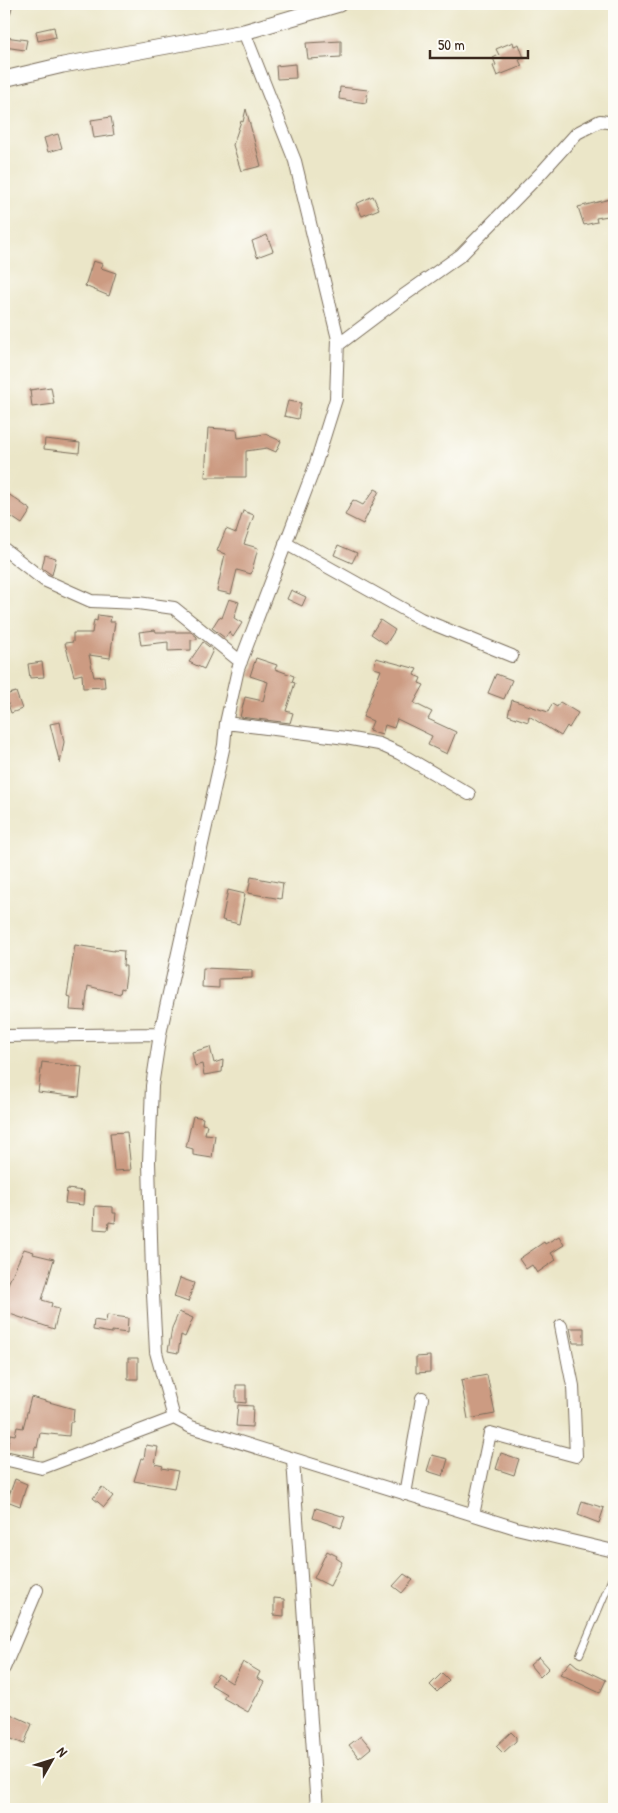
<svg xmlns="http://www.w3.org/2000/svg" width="618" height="1813" viewBox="0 0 618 1813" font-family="'Patrick Hand',sans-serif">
<rect width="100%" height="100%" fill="#fdfcf7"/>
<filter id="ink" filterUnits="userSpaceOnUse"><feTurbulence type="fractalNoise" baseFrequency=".02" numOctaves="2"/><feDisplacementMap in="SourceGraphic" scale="10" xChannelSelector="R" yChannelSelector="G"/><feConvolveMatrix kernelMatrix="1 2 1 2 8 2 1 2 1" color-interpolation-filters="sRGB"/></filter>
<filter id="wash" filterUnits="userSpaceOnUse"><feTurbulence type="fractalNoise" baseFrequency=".0096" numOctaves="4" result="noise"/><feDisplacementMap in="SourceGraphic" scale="20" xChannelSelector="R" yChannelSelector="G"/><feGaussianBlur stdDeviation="1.12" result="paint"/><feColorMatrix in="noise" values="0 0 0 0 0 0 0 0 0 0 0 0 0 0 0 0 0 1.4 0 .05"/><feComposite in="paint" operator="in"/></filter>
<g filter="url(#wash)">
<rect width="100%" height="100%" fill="#ebe6c8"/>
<g id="blocks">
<path fill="#cc9b82" d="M54 27 56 37 38 41 36 31Z
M5 37 27 40 25 50 4 47Z
M341 41V57L308 59 306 43Z
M513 42 514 46 519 44 524 58 519 60 522 66 497 76 493 66 496 65 493 58 499 55 496 49Z
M295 64 296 78 277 79 276 66Z
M340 87 368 90 366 103 339 99Z
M246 109 261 166 241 171 233 145 241 121 243 122Z
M111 117 114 135 94 138 91 120Z
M58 134 62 148 48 152 44 138Z
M373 196 379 209 362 216 356 204Z
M614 198V215L596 218 597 222 584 225 578 207Z
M267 235 273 251 257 257 252 241Z
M93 261 103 264 101 268 116 273 109 296 85 286Z
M51 387 54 404 32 407 30 390Z
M288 401 301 403 298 419 284 416Z
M208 428 237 430 238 438 265 434 281 441 276 452 267 448 246 451V477H205Z
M45 439 80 443 79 453 44 449Z
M375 489 379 491 363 524 345 515 353 500 363 505Z
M4 491 31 510 22 524 4 512Z
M243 511 254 515 244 544 258 548 251 574 237 570 231 594 217 591 225 554 217 551 226 529 236 533Z
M338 545 357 553 352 563 334 555Z
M45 555 56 558 52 575 42 568Z
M291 590 306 597 302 606 287 599Z
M229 599 239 602 234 618 242 623 233 637 229 632 225 638 212 628 219 617 222 618Z
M98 615 111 617 110 622H115L110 658 89 655 94 677 104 676 105 687 83 688 82 674 74 676 65 643 73 642V633H92L94 620 97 621Z
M380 620 395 630 386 644 371 634Z
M155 630 156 632H191L197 637V639L191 640V650L168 651V642L141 645 139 632Z
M203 642 213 650 204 669 189 662Z
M256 658 277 665 275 669 294 676 292 682 295 683 286 711 293 713 290 723 240 717 245 697 263 701 268 682 250 676Z
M376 658 417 669 414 675 421 678 419 683 424 685 414 703 432 712 428 719 456 732 447 754 428 745 432 736 397 719 394 728 385 725 382 735 369 731 373 721 363 717 381 670 374 668Z
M42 662 44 677 30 678 28 664Z
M496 674 512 680 504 699 488 693Z
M16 692 22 709 11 713 5 695Z
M512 700 548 712 552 704 557 707 560 702 578 713 569 728 567 726 561 736 529 716 528 722 508 715Z
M60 722 64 742 60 764 50 724Z
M251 877 283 883 281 899 248 893Z
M228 890 245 894 239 924 222 920Z
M75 945 114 951V950L124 951 123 966H126V975L124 989 121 988 120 994 88 986 85 1011 70 1010 71 997 67 996Z
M203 968 252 970V978L219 979V988L202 987Z
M210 1047 214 1063 223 1060 222 1072 204 1075 202 1064 195 1066 192 1052Z
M42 1062 82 1067 79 1097 38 1092Z
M193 1116 203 1118 202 1124 207 1125 205 1134 215 1135 212 1158 193 1155V1149L186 1147Z
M127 1132 131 1170 114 1171 110 1133Z
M67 1189 84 1191 83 1205 65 1203Z
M95 1206 113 1207V1213H116L115 1223 109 1222 108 1230 94 1229Z
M559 1236 564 1245 551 1253 556 1260 537 1273 532 1265 526 1269 519 1259 544 1242 545 1244Z
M24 1249 34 1252 33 1254 54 1259 42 1300 52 1303 51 1307 59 1309 54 1329 4 1312V1285L7 1286Z
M180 1278 194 1283 188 1302 174 1297Z
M179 1312 193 1318 185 1337 181 1335 178 1353 168 1351 172 1328Z
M107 1315 128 1318 127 1333 112 1331V1333L93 1330 94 1320 106 1322Z
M570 1328H584V1343H573Z
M430 1356V1372L416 1373V1357Z
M128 1358H138V1379H128Z
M487 1375 495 1414 468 1419 461 1380Z
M236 1385H246V1403L236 1402Z
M31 1397 74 1409 73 1422H70L69 1436 40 1433 37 1448 35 1447 34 1457 7 1451 10 1434 15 1435 17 1427 23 1428Z
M238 1405 253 1406 252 1427 236 1426Z
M146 1445 158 1447 155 1464 163 1466 162 1468 178 1471 174 1488 134 1481 141 1458 144 1459Z
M501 1453 519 1459 514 1475 496 1469Z
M432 1455 448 1459 443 1476 427 1471Z
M15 1479 27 1484 20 1506 7 1501Z
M102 1487 113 1496 104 1507 93 1498Z
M582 1501 604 1508 599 1523 578 1515Z
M316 1508 345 1517 341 1528 313 1518Z
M327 1551 337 1556 336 1558 342 1562 330 1586 314 1578Z
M404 1574 413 1580 402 1593 393 1586Z
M274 1598 284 1599V1616L274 1615Z
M539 1657 549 1668 540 1677 530 1665Z
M571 1661 577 1666 606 1680 600 1693 560 1674Z
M243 1662 260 1672 257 1678 264 1682 248 1712 223 1698 226 1694 211 1685 218 1674 232 1683Z
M442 1673 449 1680 437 1692 430 1685Z
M4 1711 32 1724 24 1744 4 1736Z
M511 1732 516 1737V1741L503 1753 496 1746Z
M361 1736 371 1748 359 1758 349 1745Z"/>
</g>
</g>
<g filter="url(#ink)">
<use href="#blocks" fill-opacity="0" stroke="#796c5a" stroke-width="1"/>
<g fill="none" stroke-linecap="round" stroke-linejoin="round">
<defs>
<path id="service" d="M580 1654 614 1573"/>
<path id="minor" d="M4 12 6 4
M244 32 295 161 338 339 336 399 315 466 238 669 226 723 224 745 160 1034 152 1086 149 1162 152 1275 156 1352 174 1418 191 1427 516 1528 614 1551
M338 345 403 296 461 255 541 173 577 133 600 121 614 123
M285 543 421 619 512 656
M4 549 44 580 91 601 138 603 174 608 241 662
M226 723 346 738 379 744 399 753 469 794
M4 1036 160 1034
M4 1459 42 1468 174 1418
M293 1460 317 1809
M405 1494 422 1398
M473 1515 490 1433 576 1456 573 1386 561 1326
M4 1668 37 1590"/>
<path id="tertiary" d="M4 79 63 65 244 32 339 4"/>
</defs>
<use href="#service" stroke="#796c5a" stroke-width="8"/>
<use href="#minor" stroke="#796c5a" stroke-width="14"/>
<use href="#tertiary" stroke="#796c5a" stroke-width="17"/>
<use href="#service" stroke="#fff" stroke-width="6"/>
<use href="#minor" stroke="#fff" stroke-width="12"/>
<use href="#tertiary" stroke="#fff" stroke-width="15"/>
</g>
</g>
<rect width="618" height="1813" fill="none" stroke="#fdfcf7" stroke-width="20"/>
<g transform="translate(52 1760) rotate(51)" stroke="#fdfcf7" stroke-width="4" paint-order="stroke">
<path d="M0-4L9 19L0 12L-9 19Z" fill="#3b2a1e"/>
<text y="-8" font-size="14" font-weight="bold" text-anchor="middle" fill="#3b2a1e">N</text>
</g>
<path d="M430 50v8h98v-8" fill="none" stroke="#3b2a1e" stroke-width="2.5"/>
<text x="438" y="50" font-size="15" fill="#3b2a1e" stroke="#fdfcf7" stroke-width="4" paint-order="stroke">50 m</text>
</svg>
